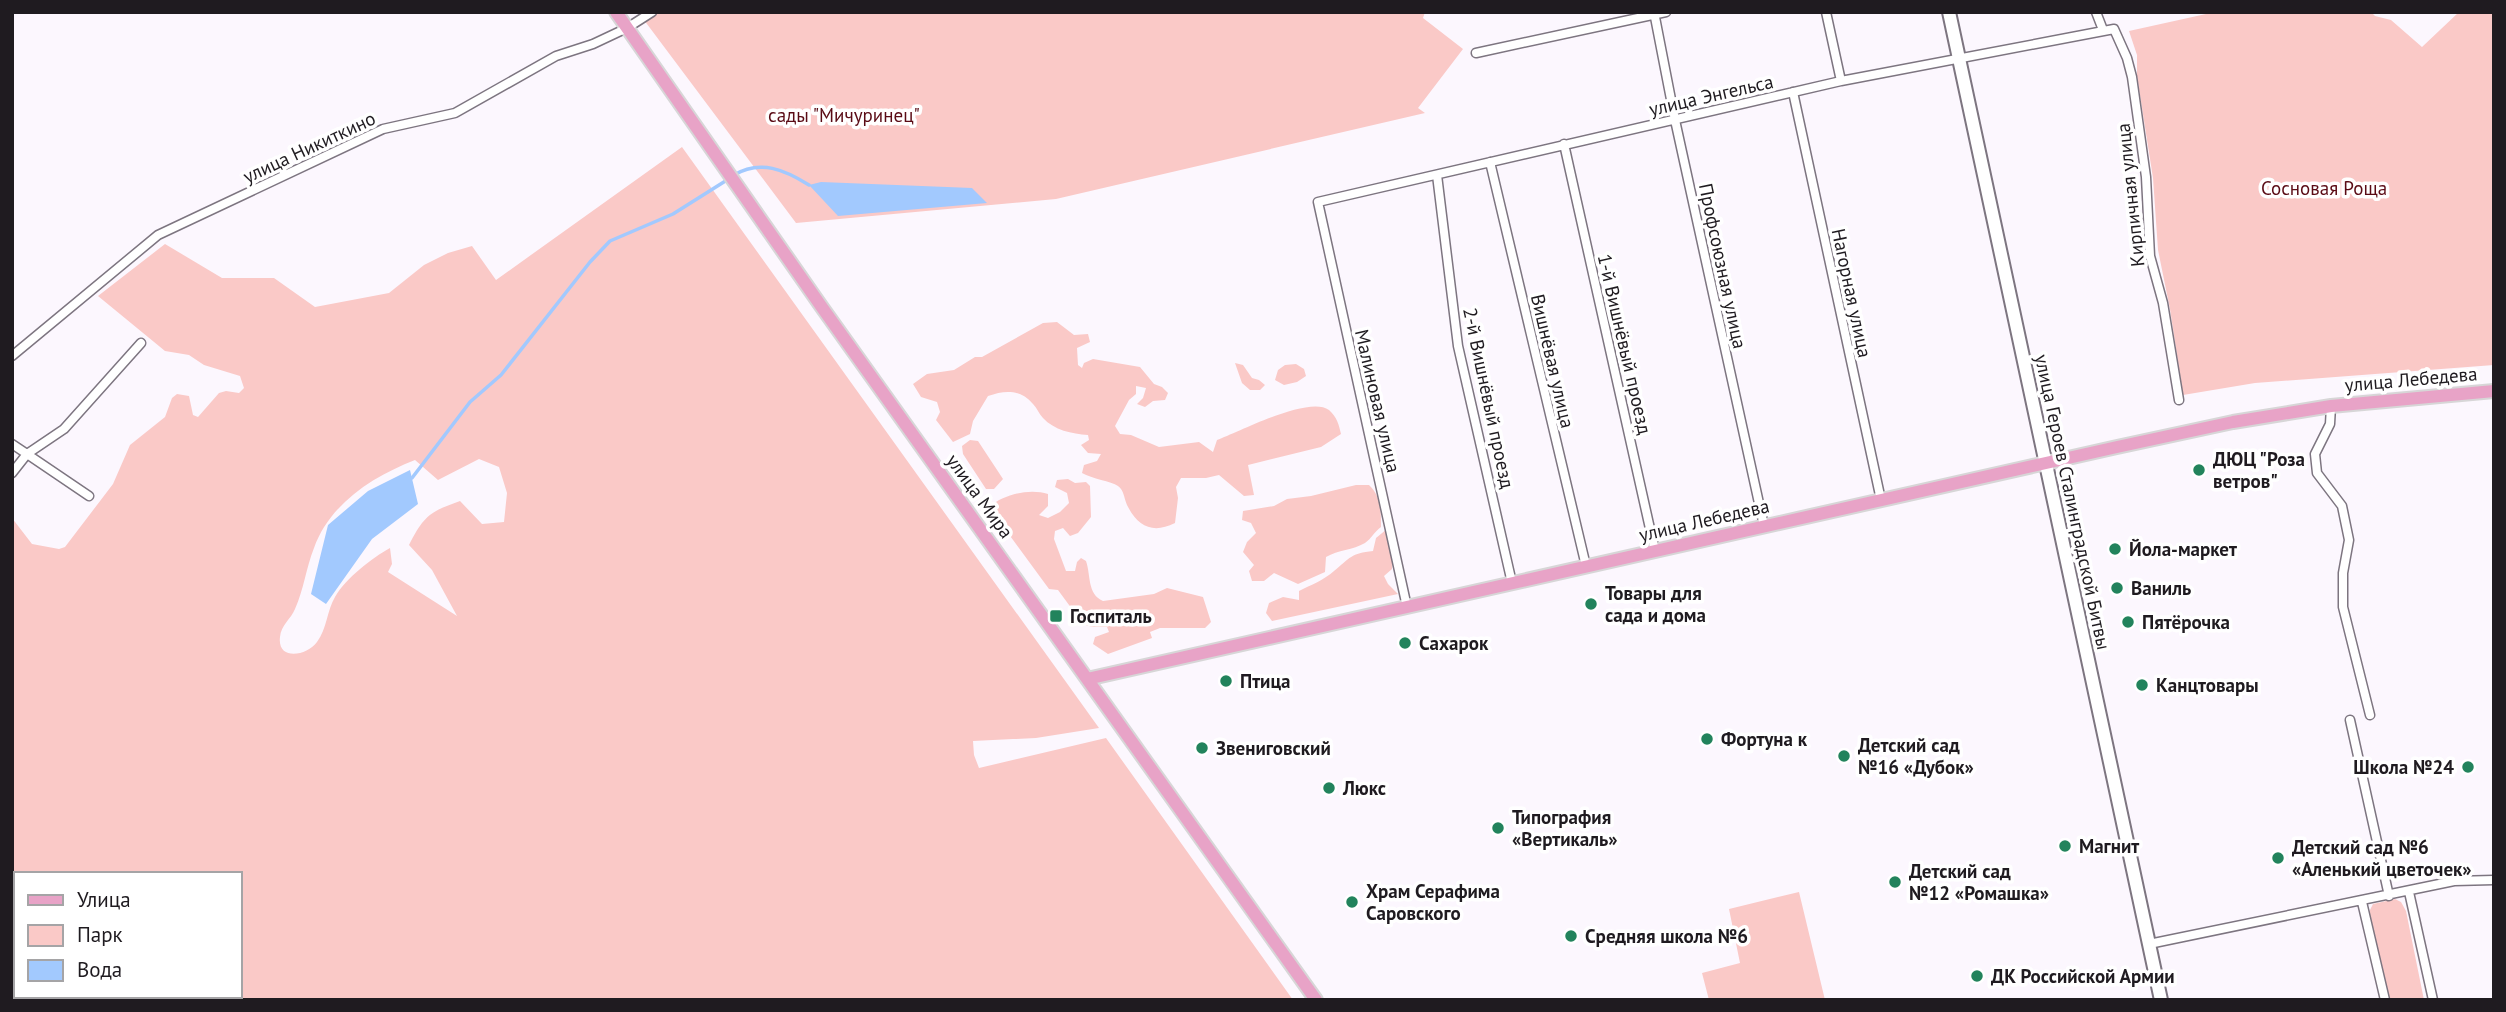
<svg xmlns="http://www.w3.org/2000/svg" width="2506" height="1012" viewBox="0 0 2506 1012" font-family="'PT Sans',sans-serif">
<rect width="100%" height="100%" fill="#fcf7fe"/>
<path fill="#fac9c7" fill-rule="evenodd" d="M638 12H1425L1423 18 1463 49 1418 108 1425 113 1056 199 796 223Z
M2215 12H2371L2375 16 2391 20 2422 47 2459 12H2494V365L2255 383 2183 395 2170 309 2158 250 2153 178 2137 76V55L2129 31Z
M682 147 1099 728 1036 738 973 741 974 755 979 768 1106 738 1293 1000H12V518L32 544 59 549 65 547 113 484 130 445 165 417 172 398 177 394 189 396 193 415 198 417 219 393 226 391 239 393 244 388 240 376 204 365 189 355 165 351 98 296 165 244 222 278H274L315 307 389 293 424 265 448 253 472 246 496 280ZM479 459 499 467 507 493 504 522 482 524 460 501C429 512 424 516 409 545L432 570 457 616 388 572 392 564 390 548C372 558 346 578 335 597 327 610 327 629 317 642 307 656 277 661 280 637 281 625 291 619 295 609 304 589 306 568 314 548 330 503 374 476 415 460L438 480ZM16 874H240V996H16Z
M1057 322 1074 335 1088 334 1090 342 1077 348 1078 365 1082 368 1084 363 1093 359 1140 367 1154 384 1162 387 1168 393 1165 400 1153 401 1145 407 1137 404 1143 398 1146 388 1136 386V394L1129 400 1115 426 1120 434 1131 435 1159 447 1199 442 1213 452 1217 440C1239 432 1309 395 1329 410 1337 417 1339 425 1341 434L1321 447 1248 465 1254 495 1244 496 1219 475 1206 478H1181L1176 487 1178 498 1175 523C1153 534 1138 527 1127 505 1124 498 1124 490 1118 486 1111 481 1092 479 1082 473L1084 465 1097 461 1101 454 1088 453 1081 445 1089 440 1088 435C1072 434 1054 430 1043 418 1039 414 1037 408 1033 404 1020 389 1005 390 988 396L973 421 970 434 953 442 936 420 940 412 937 402 921 397 913 384 927 374 954 370 975 357H982L1043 323Z
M1235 363 1243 365 1252 378 1259 380 1265 385 1260 390H1250L1242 383Z
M1296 364 1304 369 1306 376 1297 382 1284 385 1275 380 1278 370 1285 365Z
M970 440 978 441 1003 479 994 489H986L963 454 962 446Z
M1068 479 1075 483 1086 482 1090 486 1091 517 1078 533 1070 536 1063 528 1055 531 1054 539 1066 571H1075L1077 562 1081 558 1086 561C1091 575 1087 594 1103 601L1154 594 1167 588 1203 597 1211 622 1205 628H1160L1150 632 1152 638 1108 654 1093 644 1095 637 1109 632 1107 627H1092L1083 624 1058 590 1049 589 989 507C1004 494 1030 488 1048 494V506L1039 515 1048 518 1060 512 1069 503 1067 493 1055 487 1057 480Z
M1356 485H1369C1381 496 1381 511 1381 527 1375 531 1371 539 1365 543 1353 550 1338 550 1326 557L1325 572 1298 584 1274 573 1264 581H1252L1249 571 1254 565 1243 552 1247 542 1256 533 1251 523 1242 520 1243 511 1274 506 1287 499 1311 496Z
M1387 529 1393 555 1392 569 1384 576 1388 584 1398 594 1272 621 1266 613 1269 603 1283 597 1299 600V591C1311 585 1324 580 1334 571 1350 558 1351 553 1373 551L1376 538Z
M1799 892 1825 1000H1709L1702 973 1740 963 1729 909Z
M2395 899 2401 902 2406 911 2424 1000 2387 999 2368 914 2373 904Z"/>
<path fill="#a2c9fe" d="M821 182 972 188 987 203 838 216 809 185Z
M410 470 418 504 372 539 326 604 311 594 328 525 368 491Z"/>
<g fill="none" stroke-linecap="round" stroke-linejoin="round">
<path stroke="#a2c9fe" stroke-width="3.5" d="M734 175C760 159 785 170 809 185
M412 478 470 402 501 375 590 262 610 241 673 214 727 180"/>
<defs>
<path id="street" d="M1654 12 1675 120 1764 526
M1826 12 1841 81
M2096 12 2103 30
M1476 53 1666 12
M1793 92 1881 500
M1564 144 1655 551
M1490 162 1586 566
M1437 175 1458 346 1512 583
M12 356 158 235 383 129 455 113 556 56 593 44 627 28 652 12
M2331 406 2330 424 2315 454 2317 473 2342 506 2349 540 2343 573V607L2370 715
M12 444 27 454 12 473
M89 496 27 454 64 429 141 343
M1407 607 1318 202 1841 81 2114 29 2127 58 2132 77 2146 177 2150 256 2163 303 2179 400
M2350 720 2389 896
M2409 892 2433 1000
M2362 902 2385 1000
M2149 944 2454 881 2494 880"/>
<path id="secondary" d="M1949 12 2161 1000"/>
<path id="primary" d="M616 12 821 306 1316 1000
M1087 679 2117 447 2233 422 2331 406 2494 391"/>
</defs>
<use href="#street" stroke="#7d7580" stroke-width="11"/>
<use href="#secondary" stroke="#7d7580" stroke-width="16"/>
<use href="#primary" stroke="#d7d6d7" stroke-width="16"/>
<use href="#street" stroke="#fff" stroke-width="8"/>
<use href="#secondary" stroke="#fff" stroke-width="12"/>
<use href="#primary" stroke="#e8a3c7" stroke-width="12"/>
</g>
<g fill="#22835c" stroke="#fff" stroke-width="2.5">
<circle cx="2199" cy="470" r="7"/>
<circle cx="2115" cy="549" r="7"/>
<circle cx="2117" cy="588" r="7"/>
<circle cx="1591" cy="604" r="7"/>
<rect x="1049" y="609" width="14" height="14" rx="3.5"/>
<circle cx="2128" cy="622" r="7"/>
<circle cx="1405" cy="643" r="7"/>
<circle cx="1226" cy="681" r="7"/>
<circle cx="2142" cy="685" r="7"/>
<circle cx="1707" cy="739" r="7"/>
<circle cx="1202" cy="748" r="7"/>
<circle cx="1844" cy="756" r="7"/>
<circle cx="2468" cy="767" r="7"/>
<circle cx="1329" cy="788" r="7"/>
<circle cx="1498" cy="828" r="7"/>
<circle cx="2065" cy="846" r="7"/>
<circle cx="2278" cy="858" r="7"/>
<circle cx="1895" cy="882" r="7"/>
<circle cx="1352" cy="902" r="7"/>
<circle cx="1571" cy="936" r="7"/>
<circle cx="1977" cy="976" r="7"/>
</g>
<g text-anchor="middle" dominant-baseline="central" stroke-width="7" stroke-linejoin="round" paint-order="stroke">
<g font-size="19" fill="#1f1b20" stroke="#fff">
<text transform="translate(1711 95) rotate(-13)">улица Энгельса</text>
<text transform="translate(309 147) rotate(-25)">улица Никиткино</text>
<text transform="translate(2130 195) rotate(-96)">Кирпичная улица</text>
<text transform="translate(1723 266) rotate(78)">Профсоюзная улица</text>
<text transform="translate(1852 293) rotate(78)">Нагорная улица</text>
<text transform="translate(1625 344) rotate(77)">1-й Вишнёвый проезд</text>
<text transform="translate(1553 361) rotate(77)">Вишнёвая улица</text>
<text transform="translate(2411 379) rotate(-5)">улица Лебедева</text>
<text transform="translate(1489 398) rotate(78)">2-й Вишнёвый проезд</text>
<text transform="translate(1378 401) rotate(77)">Малиновая улица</text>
<text transform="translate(980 496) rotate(54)">улица Мира</text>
<text transform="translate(2073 502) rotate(78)">улица Героев Сталинградской Битвы</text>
<text transform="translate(1704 520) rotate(-13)">улица Лебедева</text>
</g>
<g font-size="19" fill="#5a0b15" stroke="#fff">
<text x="844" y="115">сады "Мичуринец"</text>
<text x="2324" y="188">Сосновая Роща</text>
</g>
<g font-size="19" font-weight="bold" fill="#1f1b20" stroke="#fff" text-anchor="start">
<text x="2213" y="459">ДЮЦ "Роза<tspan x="2213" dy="22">ветров"</tspan></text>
<text x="2129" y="549">Йола-маркет</text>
<text x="2131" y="588">Ваниль</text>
<text x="1605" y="593">Товары для<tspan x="1605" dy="22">сада и дома</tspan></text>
<text x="1070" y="616">Госпиталь</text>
<text x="2142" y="622">Пятёрочка</text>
<text x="1419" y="643">Сахарок</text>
<text x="1240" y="681">Птица</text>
<text x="2156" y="685">Канцтовары</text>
<text x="1721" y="739">Фортуна к</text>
<text x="1858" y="745">Детский сад<tspan x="1858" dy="22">№16 «Дубок»</tspan></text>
<text x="1216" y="748">Звениговский</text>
<text x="2454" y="767" text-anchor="end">Школа №24</text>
<text x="1343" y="788">Люкс</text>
<text x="1512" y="817">Типография<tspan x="1512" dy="22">«Вертикаль»</tspan></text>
<text x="2079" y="846">Магнит</text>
<text x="2292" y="847">Детский сад №6<tspan x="2292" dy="22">«Аленький цветочек»</tspan></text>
<text x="1909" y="871">Детский сад<tspan x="1909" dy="22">№12 «Ромашка»</tspan></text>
<text x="1366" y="891">Храм Серафима<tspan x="1366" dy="22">Саровского</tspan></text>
<text x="1585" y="936">Средняя школа №6</text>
<text x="1991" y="976">ДК Российской Армии</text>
</g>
</g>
<rect width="2506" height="1012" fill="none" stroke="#1f1b20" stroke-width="28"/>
<rect x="14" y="872" width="228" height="126" fill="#ffffff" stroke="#a5a4a6" stroke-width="2"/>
<rect x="28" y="895" width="35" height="10" fill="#e8a3c7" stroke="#a5a4a6" stroke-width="2"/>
<text x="77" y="907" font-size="21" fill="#1f1b20">Улица</text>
<rect x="28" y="925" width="35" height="21" fill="#fac9c7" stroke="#a5a4a6" stroke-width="2"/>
<text x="77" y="942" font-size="21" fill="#1f1b20">Парк</text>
<rect x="28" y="960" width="35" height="21" fill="#a2c9fe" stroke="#a5a4a6" stroke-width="2"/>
<text x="77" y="977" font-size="21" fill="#1f1b20">Вода</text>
</svg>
